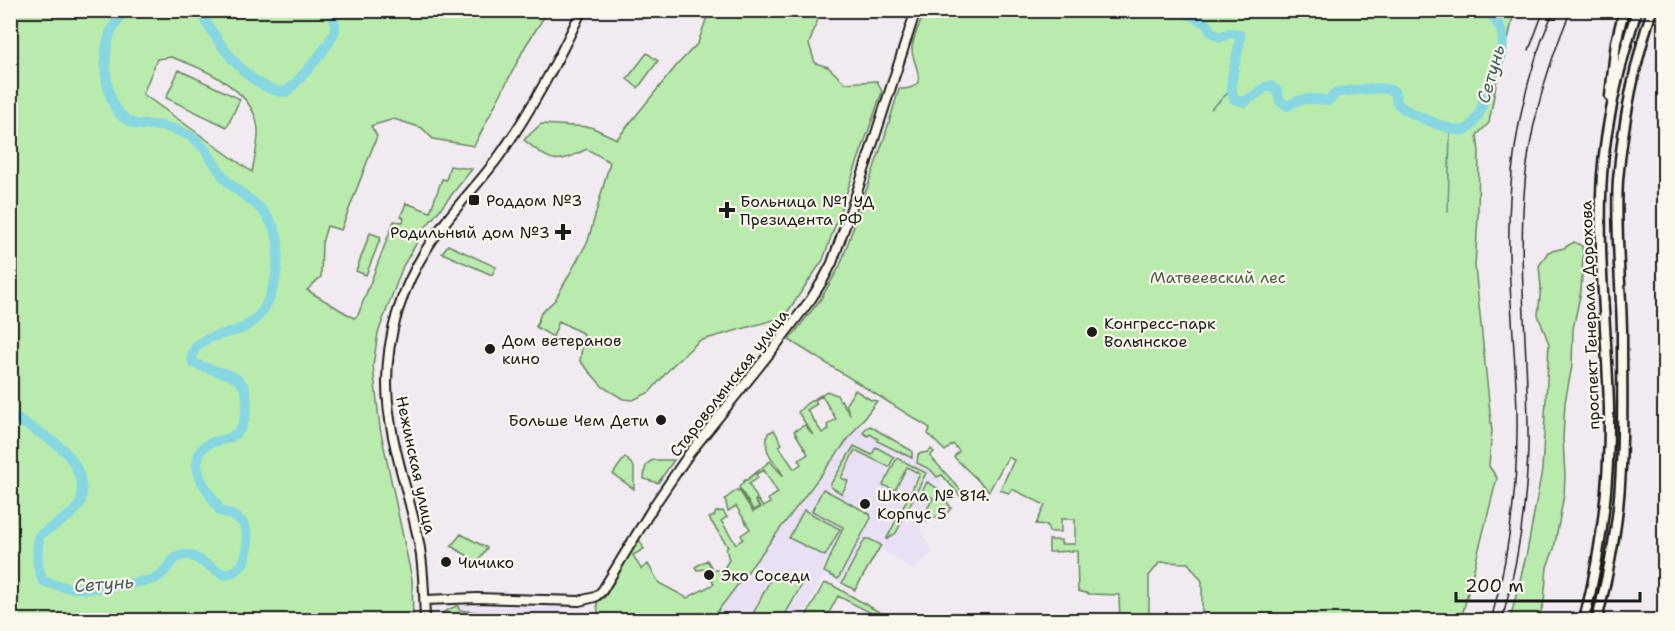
<svg xmlns="http://www.w3.org/2000/svg" width="1675" height="631" viewBox="0 0 1675 631" font-family="'Shantell Sans',sans-serif">
<rect width="100%" height="100%" fill="#f1eaf1"/>
<filter id="ink" filterUnits="userSpaceOnUse"><feTurbulence type="fractalNoise" baseFrequency=".0167" numOctaves="2"/><feDisplacementMap in="SourceGraphic" scale="12" xChannelSelector="R" yChannelSelector="G"/><feConvolveMatrix kernelMatrix="1 2 1 2 8 2 1 2 1" color-interpolation-filters="sRGB"/></filter>
<g filter="url(#ink)">
<path fill="#eae0f4" d="M858 425 922 459 943 479 920 528 933 552 914 570 881 549 855 590 824 575 799 620H711Z
M456 606 557 607 588 620H443L446 610Z"/>
<path fill="#b8ebac" stroke="#6a8464" stroke-width="1.5" fill-rule="evenodd" d="M932 10 1514 11 1509 36 1499 68 1489 123 1477 135 1479 152 1478 217 1475 267 1492 431 1489 466 1497 478 1461 620H1192L1195 618H1202V581L1188 563 1160 562 1149 576V612L1153 620H1120L1119 595 1089 594 1078 591 1077 551 1049 552V540H1061V544H1075V519H1061V532H1049L1047 525 1036 524 1045 505 1012 489 1009 493 1000 490 1014 460 1008 457 989 491 954 457 959 451 953 444 945 451 928 434 930 428 789 340 820 300 840 266 884 139 899 89C932 89 914 68 912 51 911 40 920 24 924 14Z
M18 11H548L526 45 474 146 433 139 422 128 394 119 371 126 377 136 341 230 327 226 322 243 321 277 307 290 354 318 358 315 394 221 403 222 404 218 401 216 406 203 430 212 442 179 446 180 450 166 472 169 426 227 403 266 378 333 373 366 380 428 412 579 413 620H11L10 31ZM171 57C203 68 256 91 258 130 259 143 254 159 252 172L143 94 157 59Z
M709 11H821L809 44 815 63 828 67 845 83 877 81 882 92 823 260 784 317 699 341 672 366 650 392 633 400 623 399 603 387 580 361 584 334 559 321 553 337 536 327 541 313 555 300 588 241 610 162 587 149C554 165 553 163 524 140L541 124 591 127 617 139 677 65 698 43Z
M647 53 658 61 638 88 627 79Z
M179 70 240 99 227 127 166 98Z
M370 233 381 237 366 275 356 271Z
M1574 242 1582 246 1583 255 1581 291 1573 329 1572 366 1565 402 1563 439 1565 476 1564 495 1554 549 1547 567 1544 602 1538 620H1510L1527 552 1542 470 1549 344 1538 315 1541 287 1539 266 1548 252 1564 248Z
M448 245 496 267 492 275 442 253Z
M855 390 871 400 877 401 711 620H618L598 613 597 602 605 597 639 539 644 549 633 555 641 569 648 564 659 583 687 598 714 584 707 569 697 570 695 567 707 560 713 570H723L729 560 726 549 728 547 709 518 714 516 716 512 723 511 727 517 721 521 736 544 743 539 741 535 750 529 736 506 728 511 725 499 737 490 738 492 739 490 753 512 760 508 756 501 758 500 763 507 770 503 768 499 778 493 764 470 756 474 758 478 749 484 757 498 755 501 759 507 753 510 739 487 745 480H747L770 461 784 477C775 459 762 455 768 433L774 430 782 444 779 446 794 469 801 464 799 460 808 454 794 431 805 425 813 435 798 412 806 404 827 391 837 395 840 401 841 400 850 415 846 404ZM822 396 836 419 827 425 829 429 822 433 807 410 817 404 815 400Z
M870 426 912 451V458L877 441 878 439 870 434 868 436 863 433 866 428Z
M854 446 872 455 876 447 894 457 889 467 855 450 841 478 848 481 842 494 831 487 830 485Z
M931 449 934 452 930 456 966 496 962 498 942 475 937 477 931 470 917 463 918 454 928 452Z
M625 457 634 467V489L613 474Z
M897 458 926 473 896 533 886 540 920 474 907 467 895 490 883 485Z
M654 460H674L658 483 644 479C645 470 644 463 654 460Z
M927 482 939 489 951 508 947 513 925 521 924 515 933 498 922 492Z
M823 489 870 514 871 518 838 579 824 572 843 527 812 511Z
M804 510 840 529 825 556 789 538Z
M461 534 487 548 478 562 451 546Z
M865 539H869L881 545 855 590 842 583Z
M774 572 801 586 782 620H750Z
M824 583 832 585 886 616 881 618 838 596 825 620H804Z
M456 606H458L459 610 501 615 504 620H452V615L448 620H442V613Z"/>
<g fill="none" stroke-linecap="round" stroke-linejoin="round">
<path stroke="#5c8c93" stroke-width="1.5" d="M1211 109 1231 90
M1448 212 1450 130"/>
<path stroke="#87d7e3" stroke-width="10" d="M199 10C216 40 249 91 286 92 298 81 333 44 335 29 336 24 333 16 332 10
M1181 10 1207 24 1211 32 1220 37 1230 33 1240 35C1240 57 1226 78 1234 99L1245 102 1266 87 1271 86 1277 91 1280 101 1288 106C1299 97 1315 98 1328 101L1337 92C1358 91 1374 85 1394 91 1395 94 1396 101 1398 104 1404 112 1457 134 1465 130 1479 124 1482 103 1487 90 1493 73 1507 53 1502 33 1500 24 1493 17 1487 10
M10 414C39 436 72 442 81 482 82 489 83 499 79 505 71 518 51 526 39 536 37 553 36 566 43 581 72 593 108 589 138 582 144 581 152 581 156 578 170 571 169 554 188 555 196 556 216 571 225 575 231 573 236 572 241 566 249 555 251 532 241 521 236 516 227 513 220 511 212 493 189 474 200 452 206 440 223 442 233 436 242 430 244 422 246 412 253 370 222 376 193 363 187 335 227 336 243 328 266 316 275 290 277 266 278 251 280 240 273 226 262 204 245 198 228 182 214 167 208 147 190 136 178 129 166 126 151 125 145 125 139 126 133 123 104 112 101 59 110 34 113 25 120 18 125 10"/>
<defs>
<path id="tertiary" d="M425 600 477 598 579 601 595 597 602 591 655 504 689 454 777 344 811 299 823 280 832 263 857 192 916 10
M425 620C424 595 424 569 419 543 409 491 387 437 387 383 387 322 409 268 447 220 465 196 487 175 504 149 534 106 559 58 582 10"/>
<path id="secondary" d="M1610 96 1616 42 1624 10
M1584 620C1602 550 1610 481 1609 408 1607 331 1597 253 1602 175 1606 119 1620 64 1637 10
M1597 620C1606 583 1614 547 1618 508 1624 450 1622 390 1622 331 1621 281 1615 230 1618 180 1623 122 1634 66 1652 10"/>
</defs>
<use href="#tertiary" stroke="#1c1c1c" stroke-width="12"/>
<use href="#secondary" stroke="#1c1c1c" stroke-width="13"/>
<use href="#tertiary" stroke="#fbf7ec" stroke-width="8"/>
<use href="#secondary" stroke="#fbf7ec" stroke-width="8"/>
<path stroke="#1c1c1c" stroke-width="1.5" d="M1529 50 1544 10
M1491 620C1510 553 1518 483 1517 414 1516 361 1510 308 1509 255 1507 171 1520 87 1554 10
M1502 620C1518 563 1527 505 1528 445 1529 362 1518 278 1524 195 1528 132 1546 69 1571 10"/>
</g>
</g>
<g fill="#1c1c1c" stroke="#fbf7ec" stroke-width="2">
<rect x="468" y="194" width="12" height="12" rx="3"/>
<path d="M724 201h6v6h6v6h-6v6h-6v-6h-6v-6h6z"/>
<path d="M560 223h6v6h6v6h-6v6h-6v-6h-6v-6h6z"/>
<circle cx="1092" cy="332" r="6"/>
<circle cx="490" cy="349" r="6"/>
<circle cx="661" cy="420" r="6"/>
<circle cx="865" cy="504" r="6"/>
<circle cx="446" cy="562" r="6"/>
<circle cx="709" cy="575" r="6"/>
</g>
<g text-anchor="middle" dominant-baseline="central" stroke-width="4.5" stroke-linejoin="round" paint-order="stroke">
<g font-size="16" fill="#1c1c1c" stroke="#fbf7ec" text-anchor="start">
<text x="486" y="200">Роддом №3</text>
<text x="740" y="201">Больница №1 УД<tspan x="740" dy="18">Президента РФ</tspan></text>
<text x="550" y="232" text-anchor="end">Родильный дом №3</text>
<text x="1104" y="323">Конгресс-парк<tspan x="1104" dy="18">Волынское</tspan></text>
<text x="502" y="340">Дом ветеранов<tspan x="502" dy="18">кино</tspan></text>
<text x="649" y="420" text-anchor="end">Больше Чем Дети</text>
<text x="877" y="495">Школа № 814.<tspan x="877" dy="18">Корпус 5</tspan></text>
<text x="458" y="562">Чичико</text>
<text x="721" y="575">Эко Соседи</text>
</g>
<g font-size="16" fill="#4b5a47" stroke="#fbf7ec">
<text x="1218" y="277">Матвеевский лес</text>
</g>
<g font-size="16" fill="#1c1c1c" stroke="#fbf7ec">
<text transform="translate(1590 315) rotate(-92)">проспект Генерала Дорохова</text>
<text transform="translate(729 383) rotate(-52)">Староволынская улица</text>
<text transform="translate(416 465) rotate(78)">Нежинская улица</text>
</g>
<g font-size="18" font-style="italic" fill="#415d62" stroke="#fbf7ec">
<text transform="translate(1491 74) rotate(-74)">Сетунь</text>
<text transform="translate(104 584) rotate(-4)">Сетунь</text>
</g>
</g>
<rect width="1675" height="631" fill="none" stroke="#fbf7ec" stroke-width="36"/>
<rect x="18" y="18" width="1639" height="595" fill="none" stroke="#1c1c1c" stroke-width="2" filter="url(#ink)"/>
<path d="M1456 592v9h184v-9" fill="none" stroke="#1c1c1c" stroke-width="3"/>
<text x="1465" y="592" font-size="18" fill="#1c1c1c" stroke="#fbf7ec" stroke-width="4.5" paint-order="stroke">200 m</text>
</svg>
